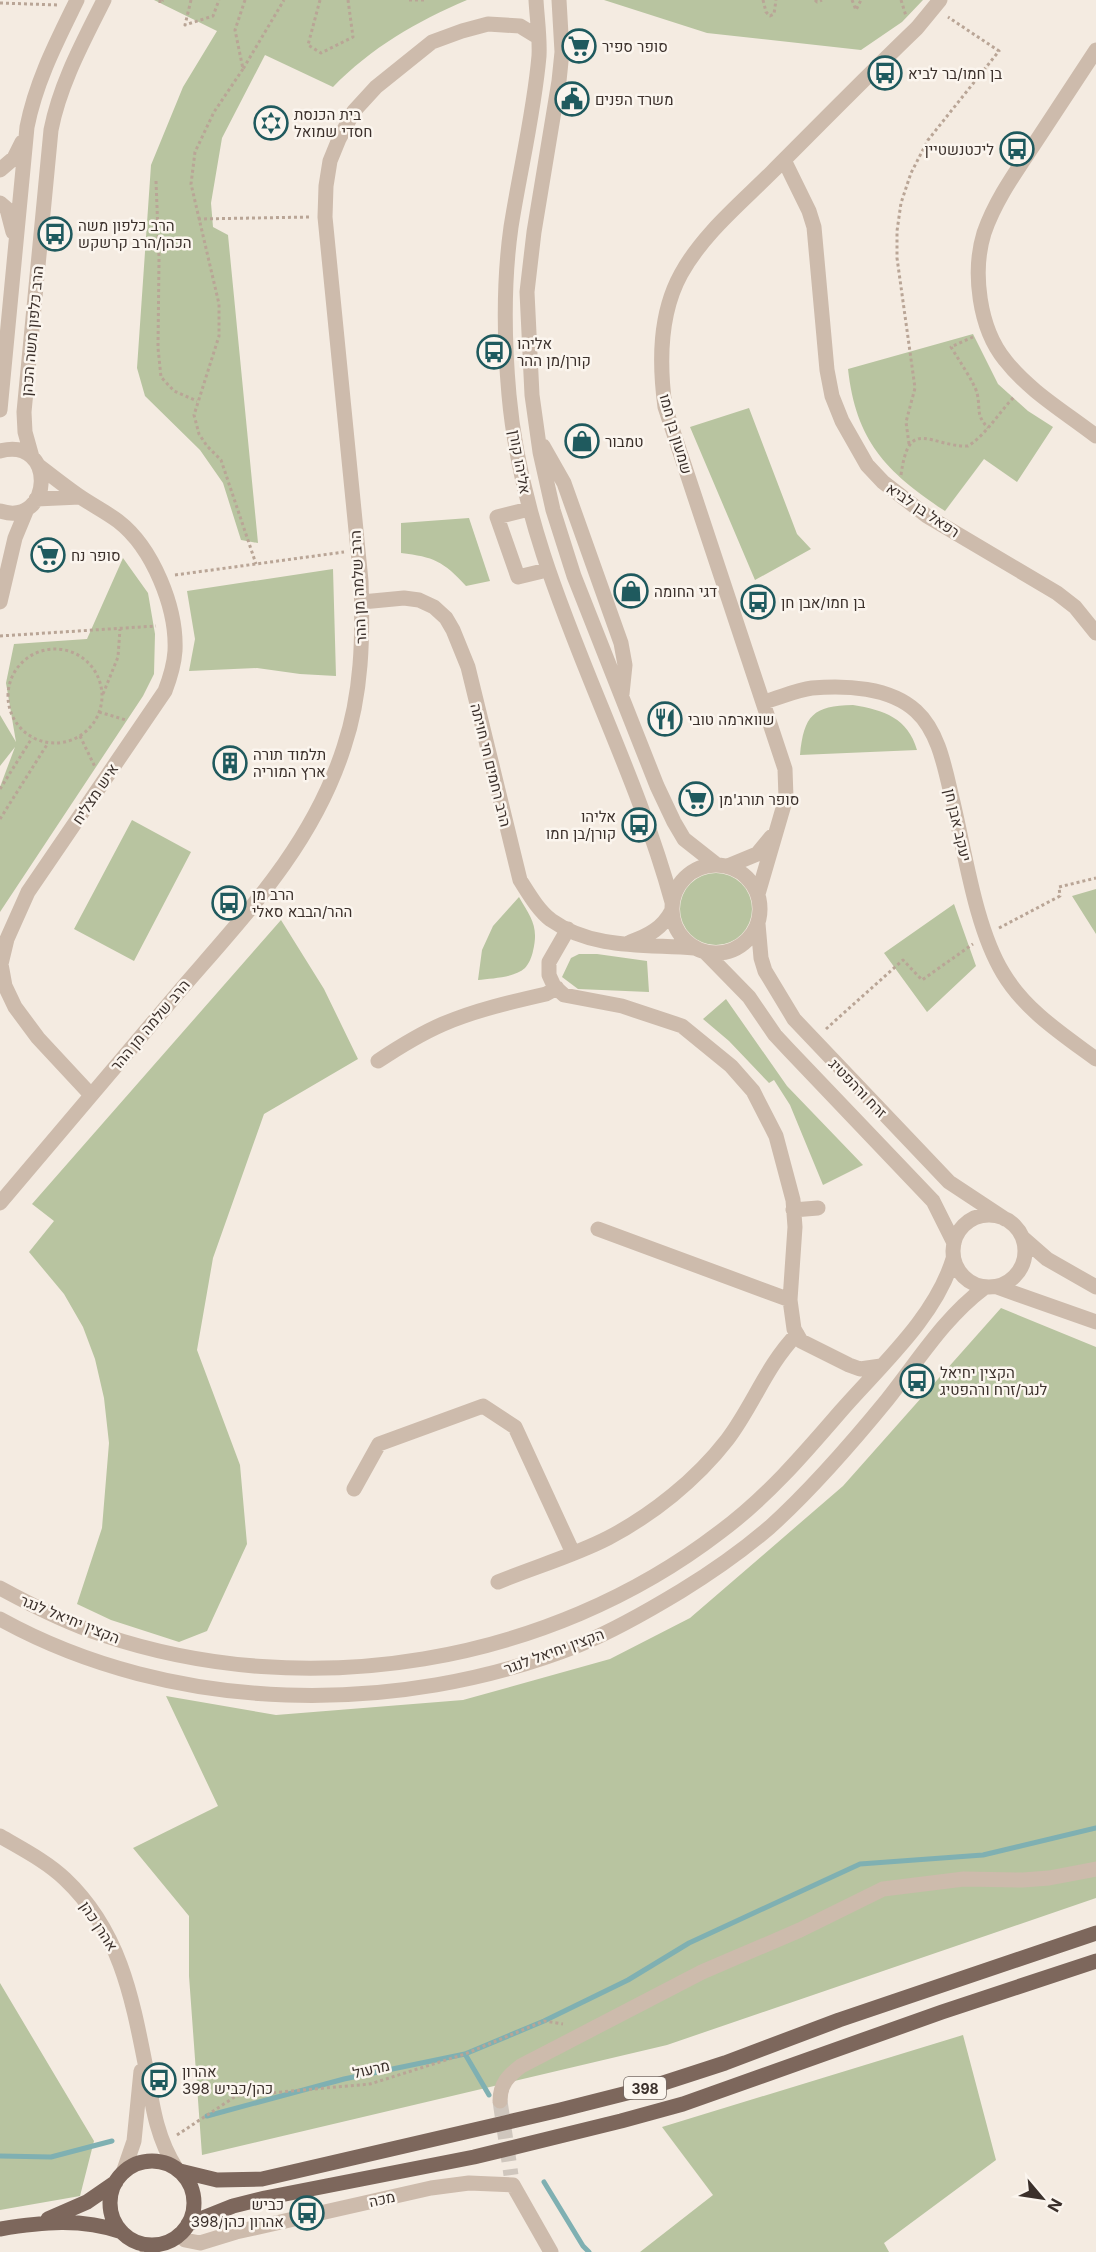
<svg xmlns="http://www.w3.org/2000/svg" width="1096" height="2252" viewBox="0 0 1096 2252" font-family="Inter,Heebo,sans-serif">
<rect width="100%" height="100%" fill="#f4ebe1"/>
<path fill="#b8c4a0" d="M154 0H467C417 21 371 48 333 87L265 55 222 138 211 203 213 227 228 235 258 543 241 540 223 483 200 450 145 396 137 368 151 165 183 87 217 31Z
M604 0H923L902 22 861 50 707 33Z
M973 334 998 384 1028 411 1053 427 1017 482 984 459 945 511C886 472 856 441 848 369Z
M749 408 797 534 811 549 755 580 690 427Z
M469 518 490 581 466 586C443 561 434 557 401 553V523Z
M123 558 148 593 155 634 154 674 143 696 0 912V787L15 747 0 766V715L16 742 6 683 14 644 87 639Z
M333 569 336 676 300 674 257 668 189 671 195 639 187 591Z
M853 705C884 710 908 718 917 750L800 755C804 715 813 706 853 705Z
M132 820 191 852 134 961 74 929Z
M680 909a36 36 0 1 1 72 0a36 36 0 1 1-72 0Z
M1096 889V934L1072 896Z
M519 897C531 918 539 926 533 951 532 956 529 964 525 968 514 978 492 978 478 980L482 950 493 926Z
M954 904 976 966 927 1012 884 953Z
M281 920 324 989 358 1059 264 1114 213 1258 197 1350 240 1465 247 1544 207 1631 179 1642 111 1620 77 1604 102 1528 109 1443 104 1398 95 1359 83 1327 64 1294 29 1252 54 1221 32 1204Z
M579 954H597L647 961 649 992 578 989 562 977 571 958Z
M726 999 787 1086 863 1165 823 1185 790 1105 774 1080 769 1083 729 1041 703 1019Z
M1001 1308 1096 1347V1898L667 2045 202 2155 189 1976V1916L133 1848 218 1806 166 1696 276 1715 463 1700 610 1659 690 1618 843 1486Z
M0 1983 94 2141 80 2196 0 2210Z
M963 2035 996 2160 884 2243 889 2252H640L713 2195 662 2127Z"/>
<g fill="none" stroke-linecap="round" stroke-linejoin="round">
<path stroke="#7fb0b2" stroke-width="5" d="M465 2054 489 2095
M207 2116 344 2079 465 2054 544 2021 628 1980 689 1943 860 1864 983 1855 1096 1828
M0 2156 51 2157 112 2141
M544 2182 583 2246 589 2252"/>
<path stroke="#cfc6bd" stroke-width="15" stroke-dasharray="15 8" stroke-linecap="butt" d="M500 2101 511 2175"/>
<path stroke="#b9a596" stroke-width="3" stroke-dasharray="3 3" stroke-linecap="butt" d="M160 0V3L163 0
M191 0 185 25 213 16 219 0
M245 0 235 30 243 69 284 0
M320 0 308 45 321 53 353 37 348 0
M409 0H427
M763 0 766 12 770 16 774 14 776 0
M815 0 817 2 822 0
M852 0 856 10 861 0
M901 0 906 16
M0 3 58 5
M243 69 214 112 195 152 191 184 219 304V336L194 415 199 434 207 446 221 460 256 564
M156 181 159 258 158 348 161 377 174 391 197 401
M198 219 310 217
M973 337 951 347C958 359 974 382 977 393 981 409 975 414 988 428
M909 444 906 422 915 388 897 258V231L901 203 911 173 928 140 999 51 948 17
M901 475C909 415 930 447 968 446 987 434 999 412 1015 396
M175 575 344 552
M0 636 156 626
M8 696a47 47 0 1 1 94 0a47 47 0 1 1-94 0Z
M103 694 118 657 120 629
M99 712 126 720
M80 736 95 767
M0 789 32 738
M0 819 48 743
M999 928 1060 896 1059 887 1096 878
M826 1029 903 960 922 980 973 944
M177 2135 236 2096 370 2084 465 2054 544 2021 563 2024
M140 2252 148 2245"/>
<path stroke="#cdbbac" stroke-width="15" d="M536 0C537 18 540 38 539 56 534 113 520 170 511 227 503 284 504 339 509 395 525 575 625 730 672 902
M559 0 562 52 559 81 534 232 527 292 532 395 540 452 553 510 574 576 657 786 674 822 684 839 717 865
M1096 50C1075 82 1054 114 1033 146 1015 173 995 201 984 233 972 272 979 328 1005 360 1029 391 1065 412 1096 436
M784 160 809 211 814 227 827 370 832 396 842 421 867 465 883 482 927 516 1057 593 1075 607 1096 633
M0 170 14 158 22 142
M0 203 7 209 13 232
M0 410 27 127C36 81 57 41 77 0
M543 446 564 483 621 643 625 665 622 694
M0 451C57 436 53 528 0 511
M32 457 25 432 24 412 51 130C60 84 83 42 104 0
M39 466C52 476 66 487 79 496 92 505 106 512 118 521 153 548 177 608 175 651 174 666 170 678 165 691L28 892 7 939 1 964 5 986 15 1007 38 1038 91 1095
M36 499 80 497
M529 509 497 517 518 577 547 570
M0 602 15 538 27 509
M362 602 404 598 419 600 434 607 446 618 453 630 468 667 520 880C529 894 538 910 551 920 593 950 647 944 694 948
M763 702C779 698 796 690 812 688 845 685 890 687 916 711 939 732 945 769 952 798 965 851 975 927 1003 973 1025 1010 1062 1034 1096 1059
M672 909a44 44 0 1 1 88 0a44 44 0 1 1-88 0Z
M728 866 757 854 771 837
M758 894 786 798 785 769 665 407C659 362 659 314 681 274 703 234 740 204 772 172 820 124 868 75 917 28L940 0
M758 924 761 958 765 971 794 1019 949 1182 1005 1219
M568 929 549 962V975L554 986 564 995 622 1006 682 1026 731 1066 753 1091 776 1136 793 1200 795 1227 790 1300 794 1329 801 1341 849 1365 860 1369 881 1366
M630 942C648 936 663 928 672 910
M705 952 749 997 775 1035 789 1050 933 1201 954 1243
M378 1061C399 1047 420 1034 443 1024 476 1010 511 1002 546 994L557 988
M0 1203C59 1133 118 1064 177 994 243 917 312 847 344 747 362 693 363 638 361 581L325 217 326 186 330 161 339 139 354 111 376 87 432 42 462 31 488 24 520 26 538 37
M793 1210 818 1208
M953 1251a36 36 0 1 1 72 0a36 36 0 1 1-72 0Z
M598 1229 790 1300
M1023 1238 1047 1259 1096 1287
M997 1287 1096 1322
M354 1489 379 1444 483 1406 515 1427 573 1553
M498 1582C534 1567 573 1556 608 1538 652 1515 696 1480 727 1440 753 1406 766 1366 797 1334
M0 1588C33 1606 67 1623 103 1635 308 1704 548 1664 720 1532 766 1498 803 1455 840 1412 880 1366 935 1318 953 1259
M0 1619C174 1715 397 1717 579 1645 615 1630 648 1611 681 1591 712 1572 742 1551 770 1527 812 1489 851 1444 887 1400 918 1361 944 1318 984 1288
M0 1836C22 1849 46 1861 65 1879 120 1931 132 1997 146 2068 152 2103 156 2137 176 2168
M500 2101C500 2084 508 2076 521 2066L702 1972 800 1930 883 1889 964 1879 1023 1880 1049 1878 1096 1869
M123 2173 134 2141 141 2071
M179 2235 185 2240 200 2243 236 2232 431 2188 469 2183 513 2185 551 2252"/>
<path stroke="#7d675c" stroke-width="15" d="M110 2203a42 42 0 1 1 84 0a42 42 0 1 1-84 0Z
M180 2171 217 2180 262 2179 560 2110 651 2087 725 2063 839 2020 1096 1933
M48 2219 87 2202 116 2182
M188 2224 233 2206 265 2198 474 2157 621 2121 683 2104 942 2012 1096 1961
M0 2229C42 2222 81 2218 122 2232"/>
</g>
<defs>
<symbol id="supermarket-ring" viewBox="-11 -11 22 22"><circle r="9.5" fill="#fbf5ee" stroke="#1f5a5e" stroke-width="1.5"/><path d="M-6-5.5h2.5l.6 2H6L4.5 2H-2.5L-4.4-4H-6ZM-1.5 3.2a1.3 1.3 0 1 0 .1 0ZM3 3.2a1.3 1.3 0 1 0 .1 0Z" fill="#1f5a5e"/></symbol>
<symbol id="bus-ring" viewBox="-11 -11 22 22"><circle r="9.5" fill="#fbf5ee" stroke="#1f5a5e" stroke-width="1.5"/><path d="M-5-6H5V4H4V6H2V4H-2V6H-4V4H-5ZM-3.5-4V0h7V-4ZM-3.5 1.2v1.5H-2V1.2ZM2 1.2v1.5H3.5V1.2Z" fill="#1f5a5e"/></symbol>
<symbol id="civic-ring" viewBox="-11 -11 22 22"><circle r="9.5" fill="#fbf5ee" stroke="#1f5a5e" stroke-width="1.5"/><path d="M-.6-6.5H3V-4.5H.6V-3L4-1V1h2V6H-6V1h2V-1L-.6-3ZM-1.2 2.5V6h2.4V2.5Z" fill="#1f5a5e"/></symbol>
<symbol id="synagogue-ring" viewBox="-11 -11 22 22"><circle r="9.5" fill="#fbf5ee" stroke="#1f5a5e" stroke-width="1.5"/><path d="M0-6.5L5.6 3.2H-5.6ZM0 6.5L5.6-3.2H-5.6Z" fill="#1f5a5e"/></symbol>
<symbol id="shop-ring" viewBox="-11 -11 22 22"><circle r="9.5" fill="#fbf5ee" stroke="#1f5a5e" stroke-width="1.5"/><path d="M-5-2.5h2.3a2.7 3.5 0 0 1 5.4 0H5L5.5 6h-11ZM-1.5-2.5h3a1.5 2.3 0 0 0-3 0Z" fill="#1f5a5e"/></symbol>
<symbol id="restaurant-ring" viewBox="-11 -11 22 22"><circle r="9.5" fill="#fbf5ee" stroke="#1f5a5e" stroke-width="1.5"/><path d="M-5-6h1v4h1v-4h1v4h1v-4h1v5L-1.5 .5V6h-2V.5L-5-1ZM5-6V6H3V1.5H1.5Q1.5-4 5-6Z" fill="#1f5a5e"/></symbol>
<symbol id="building-ring" viewBox="-11 -11 22 22"><circle r="9.5" fill="#fbf5ee" stroke="#1f5a5e" stroke-width="1.5"/><path d="M-4-6H4V6H1V3H-1V6H-4ZM-2.5-4.3h1.7v1.8h-1.7ZM.8-4.3h1.7v1.8H.8ZM-2.5-1h1.7V.8h-1.7ZM.8-1h1.7V.8H.8Z" fill="#1f5a5e"/></symbol>
</defs>
<g fill-rule="evenodd">
<use href="#supermarket-ring" x="560" y="27" width="38" height="38"/>
<use href="#bus-ring" x="866" y="54" width="38" height="38"/>
<use href="#civic-ring" x="553" y="80" width="38" height="38"/>
<use href="#synagogue-ring" x="252" y="104" width="38" height="38"/>
<use href="#bus-ring" x="998" y="130" width="38" height="38"/>
<use href="#bus-ring" x="36" y="215" width="38" height="38"/>
<use href="#bus-ring" x="475" y="333" width="38" height="38"/>
<use href="#shop-ring" x="563" y="422" width="38" height="38"/>
<use href="#supermarket-ring" x="29" y="536" width="38" height="38"/>
<use href="#shop-ring" x="612" y="572" width="38" height="38"/>
<use href="#bus-ring" x="739" y="583" width="38" height="38"/>
<use href="#restaurant-ring" x="646" y="700" width="38" height="38"/>
<use href="#building-ring" x="211" y="744" width="38" height="38"/>
<use href="#supermarket-ring" x="677" y="780" width="38" height="38"/>
<use href="#bus-ring" x="620" y="806" width="38" height="38"/>
<use href="#bus-ring" x="210" y="884" width="38" height="38"/>
<use href="#bus-ring" x="898" y="1362" width="38" height="38"/>
<use href="#bus-ring" x="140" y="2061" width="38" height="38"/>
<use href="#bus-ring" x="288" y="2194" width="38" height="38"/>
</g>
<g text-anchor="middle" dominant-baseline="central" stroke-width="5" stroke-linejoin="round" paint-order="stroke">
<rect fill="#fbf5ee" stroke="#756b66" stroke-width="1.5" x="624" y="2077" width="42" height="22" rx="4.5"/>
<g font-size="14" font-weight="bold" fill="#3b302b">
<text x="645" y="2088">398</text>
</g>
<g font-size="15" fill="#3b302b" stroke="#fbf5ee" text-anchor="start">
<text x="602" y="46">סופר ספיר</text>
<text x="908" y="73">בן חמו/בר לביא</text>
<text x="595" y="99">משרד הפנים</text>
<text x="294" y="114">בית הכנסת<tspan x="294" dy="17">חסדי שמואל</tspan></text>
<text x="994" y="149" text-anchor="end">ליכטנשטיין</text>
<text x="78" y="225">הרב כלפון משה<tspan x="78" dy="17">הכהן/הרב קרשקש</tspan></text>
<text x="517" y="343">אליהו<tspan x="517" dy="17">קורן/מן ההר</tspan></text>
<text x="605" y="441">טמבור</text>
<text x="71" y="555">סופר נח</text>
<text x="654" y="591">דגי החומה</text>
<text x="781" y="602">בן חמו/אבן חן</text>
<text x="688" y="719">שווארמה טובי</text>
<text x="253" y="754">תלמוד תורה<tspan x="253" dy="17">ארץ המוריה</tspan></text>
<text x="719" y="799">סופר תורג'מן</text>
<text x="616" y="816" text-anchor="end">אליהו<tspan x="616" dy="17">קורן/בן חמו</tspan></text>
<text x="252" y="894">הרב מן<tspan x="252" dy="17">ההר/הבבא סאלי</tspan></text>
<text x="940" y="1372">הקצין יחיאל<tspan x="940" dy="17">לנגר/זרח ורהפטיג</tspan></text>
<text x="182" y="2071">אהרון<tspan x="182" dy="17">כהן/כביש 398</tspan></text>
<text x="284" y="2204" text-anchor="end">כביש<tspan x="284" dy="17">398/אהרון כהן</tspan></text>
</g>
<g font-size="15" fill="#3b302b" stroke="#fbf5ee">
<text transform="translate(32 331) rotate(-85)">הרב כלפון משה הכהן</text>
<text transform="translate(676 434) rotate(74)">שמעון בן חמו</text>
<text transform="translate(520 462) rotate(80)">אליהו קורן</text>
<text transform="translate(923 510) rotate(34)">רפאל בן לביא</text>
<text transform="translate(358 587) rotate(-93)">הרב שלמה מן ההר</text>
<text transform="translate(491 765) rotate(76)">הרב רחמים חי חויתה</text>
<text transform="translate(95 794) rotate(-56)">איש מצליח</text>
<text transform="translate(958 825) rotate(77)">יעקב אבן חן</text>
<text transform="translate(150 1025) rotate(-50)">הרב שלמה מן ההר</text>
<text transform="translate(858 1088) rotate(46)">זרח ורהפטיג</text>
<text transform="translate(70 1619) rotate(22)">הקצין יחיאל לנגר</text>
<text transform="translate(554 1651) rotate(-20)">הקצין יחיאל לנגר</text>
<text transform="translate(99 1926) rotate(57)">אהרן כהן</text>
<text transform="translate(371 2069) rotate(-13)">מרעול</text>
<text transform="translate(382 2199) rotate(-13)">מכה</text>
</g>
</g>
<g transform="translate(1042 2198) rotate(119)" stroke="#fbf5ee" stroke-width="4.5" paint-order="stroke">
<path d="M0-4.5L10 22L0 15L-10 22Z" fill="#3b302b"/>
<text y="-9" font-size="16" font-weight="bold" text-anchor="middle" fill="#3b302b">N</text>
</g>
</svg>
